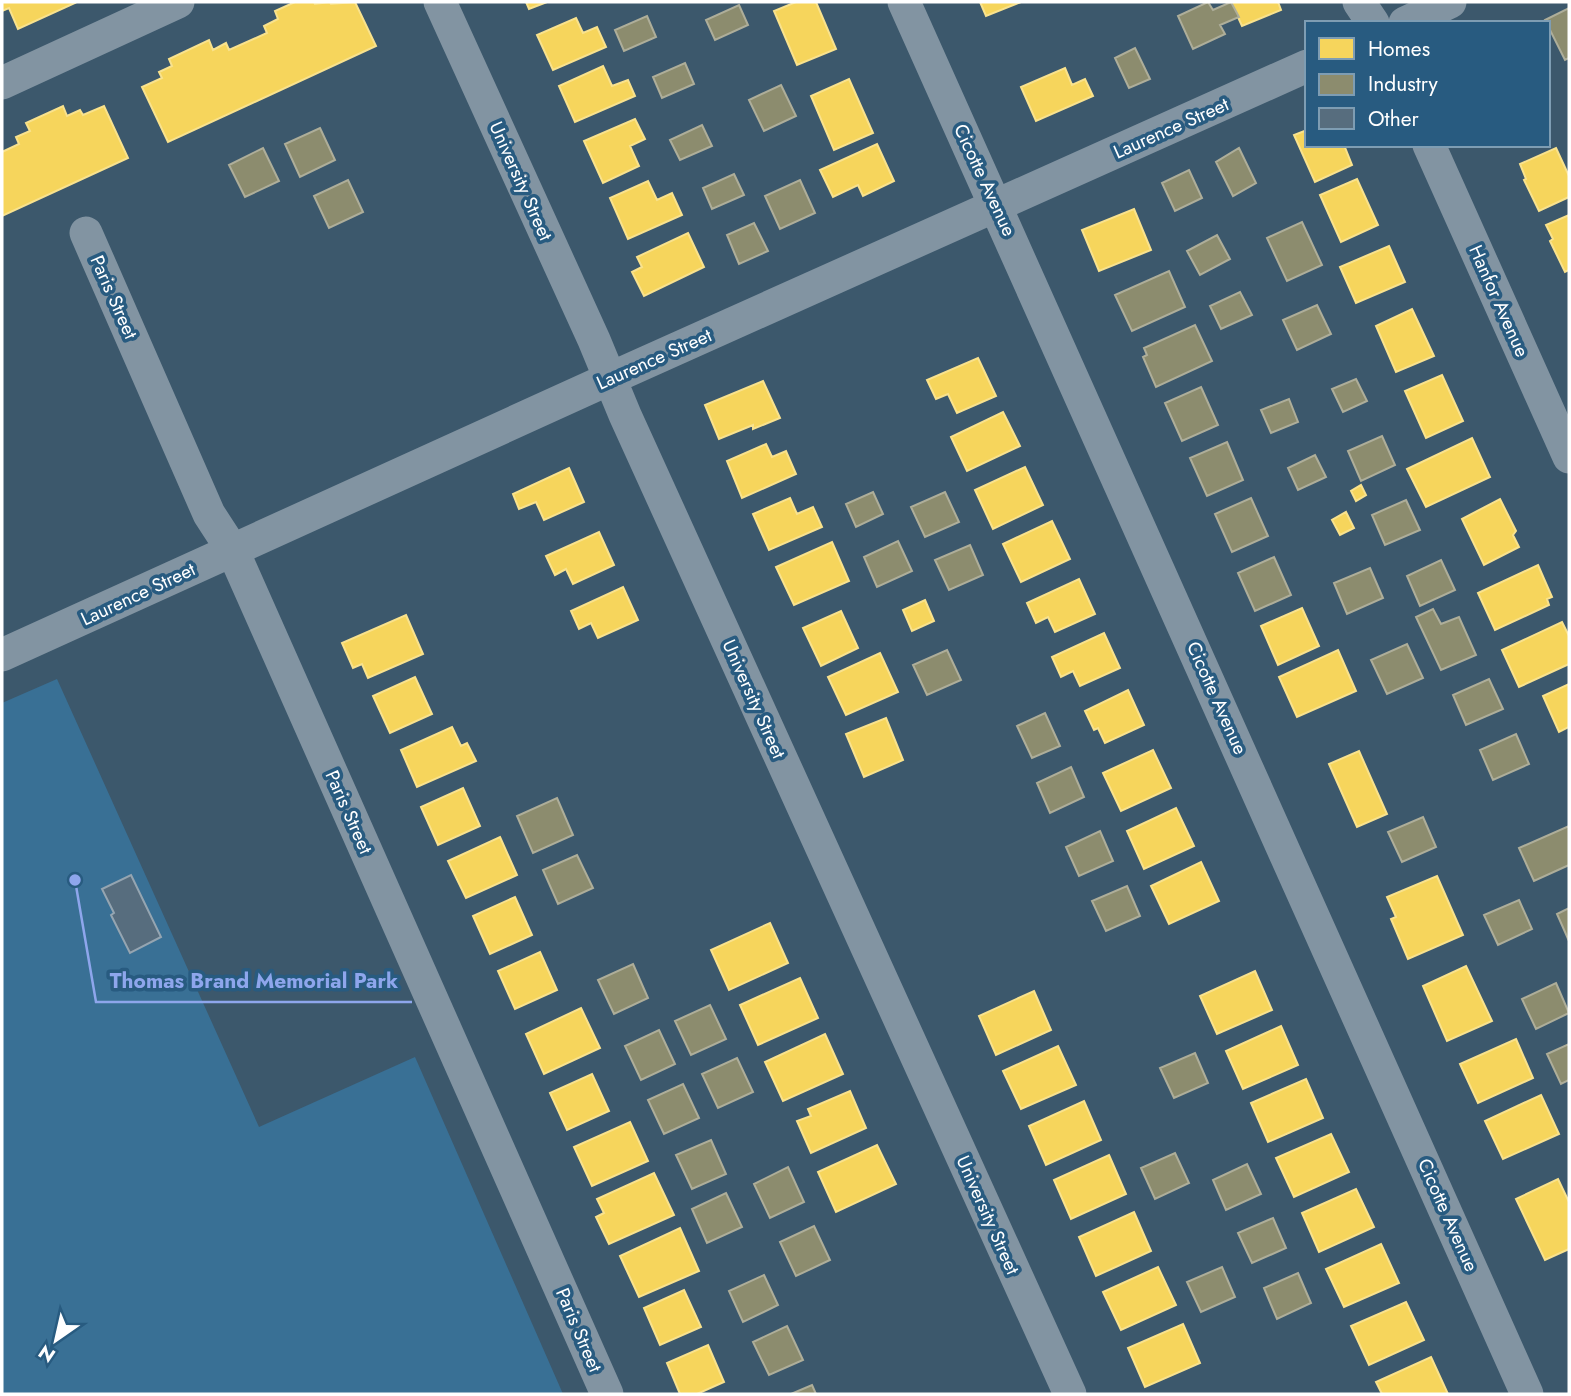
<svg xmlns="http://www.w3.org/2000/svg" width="1571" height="1396" viewBox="0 0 1571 1396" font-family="Jost,sans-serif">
<rect width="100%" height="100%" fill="#3c586c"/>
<path fill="#397095" d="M57 679 259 1127 415 1057 563 1394H2V703Z"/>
<path fill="#f6d55c" stroke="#f9e28d" stroke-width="2" d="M2 2H74L75 3 18 29 9 8 2 11Z
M295 2H314L315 4 330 2 331 4 355 2 376 46 168 142 142 87 162 78 159 72 172 66 169 59 209 40 213 50 226 43 229 50 267 33 264 26 278 19 275 11Z
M526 2H547L529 9Z
M796 2H816L836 49 797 65 774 11Z
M980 2H1021L986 16Z
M1231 2H1278L1281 10 1242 26Z
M576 18 583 33 597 27 606 47 553 70 537 35Z
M603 66 612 86 628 80 635 96 575 122 559 86Z
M1065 68 1072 85 1085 79 1093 96 1036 121 1021 87Z
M849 79 873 133 834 150 811 96Z
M63 106 67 116 80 110 83 115 104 106 128 158 2 216V152L19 144 16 137 30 131 26 123Z
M635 119 645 139 630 146 639 166 603 183 584 141Z
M1307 130V145H1344L1352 165 1315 182 1294 135Z
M877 144 894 181 863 196 858 185 833 197 820 170Z
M1556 148 1569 176V197L1539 211 1524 180 1526 179 1520 164Z
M1357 179 1378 225 1341 242 1320 195Z
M648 181 657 200 672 193 682 215 628 239 610 198Z
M1134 209 1151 250 1099 271 1082 230Z
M1569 215V270L1565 272 1550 241 1553 239 1546 225Z
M688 233 704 267 644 296 632 272 642 267 637 257Z
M1389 246 1405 282 1356 303 1340 267Z
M1412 309 1434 356 1396 372 1376 326Z
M978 358 996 396 957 413 948 394 936 399 927 380Z
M1442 375 1463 421 1426 438 1405 391Z
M763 381 780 418 753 429V425L719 439 705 405Z
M1003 412 1020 446 967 471 951 437Z
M1472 438 1490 477 1426 507 1407 469Z
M766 444 772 457 786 451 796 474 742 498 727 461Z
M1025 467 1043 505 993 529 975 490Z
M569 468 584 502 544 520 536 502 519 509 513 494Z
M1361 485 1366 495 1356 501 1351 491Z
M790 498 797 514 813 507 822 527 769 550 753 514Z
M1500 499 1516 531 1513 535 1519 547 1484 565 1462 519Z
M1346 512 1354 528 1340 535 1332 520Z
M1052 521 1070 559 1021 582 1003 544Z
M599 532 614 565 573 584 566 569 555 575 546 556Z
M832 542 849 581 794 605 776 567Z
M1538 565 1552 597 1547 599 1549 605 1495 630 1478 593Z
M1079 579 1095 614 1055 632 1048 617 1036 623 1027 603Z
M623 587 638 620 598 638 591 623 579 629 571 611Z
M925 600 934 621 912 631 903 610Z
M1302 608 1319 646 1278 665 1261 626Z
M841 611 858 648 821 666 803 628Z
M406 615 423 654 368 678 362 664 353 668 342 643Z
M1562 622 1569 636V664L1519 687 1502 650Z
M1104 633 1120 668 1080 686 1073 671 1061 677 1052 657Z
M1338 650 1356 691 1297 717 1279 677Z
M880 653 898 692 846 715 828 677Z
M415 677 432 714 390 733 373 696Z
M1569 684V727L1559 732 1543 696Z
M1128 690 1144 725 1105 743 1098 728 1094 730 1085 711Z
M886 718 903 760 864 777 846 734Z
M452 727 461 746 467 743 476 761 417 787 401 750Z
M1153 750 1171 788 1121 811 1103 773Z
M1359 751 1387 814 1357 827 1329 764Z
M463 788 480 826 438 845 421 807Z
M1176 808 1194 846 1144 869 1127 831Z
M500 837 517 875 466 898 448 861Z
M1201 862 1219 901 1169 924 1151 886Z
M1437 876 1463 935 1408 959 1391 919 1396 917 1387 897Z
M515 897 532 935 490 954 473 916Z
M770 923 788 963 729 990 711 950Z
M540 952 557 990 515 1009 498 971Z
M1466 966 1492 1021 1447 1041 1423 986Z
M1255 971 1272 1010 1217 1034 1200 996Z
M800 978 818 1018 758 1045 740 1005Z
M1034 991 1051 1030 996 1055 979 1016Z
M581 1008 600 1048 544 1074 526 1034Z
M1281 1026 1298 1065 1243 1089 1226 1051Z
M825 1034 843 1074 783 1101 765 1062Z
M1516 1039 1533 1078 1478 1103 1460 1064Z
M1058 1046 1076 1085 1021 1109 1003 1071Z
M592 1074 609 1111 567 1130 550 1093Z
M1306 1079 1323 1118 1268 1142 1251 1103Z
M850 1091 866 1128 811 1153 797 1121 811 1116 808 1109Z
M1541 1095 1559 1134 1503 1159 1485 1121Z
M1084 1101 1101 1140 1046 1165 1029 1126Z
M630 1122 648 1161 592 1186 574 1147Z
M1331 1134 1349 1172 1294 1197 1276 1158Z
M877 1145 896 1184 836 1212 818 1172Z
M1109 1155 1126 1194 1071 1219 1054 1180Z
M654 1173 674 1215 609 1244 596 1217 604 1213 597 1199Z
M1558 1179 1569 1202V1249L1545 1260 1516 1199Z
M1356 1189 1374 1227 1319 1252 1302 1213Z
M1134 1212 1151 1251 1096 1276 1079 1237Z
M680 1228 699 1271 639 1297 620 1256Z
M1381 1244 1399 1283 1344 1307 1326 1269Z
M1158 1267 1176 1305 1121 1330 1103 1292Z
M684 1290 701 1327 660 1345 644 1308Z
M1406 1302 1424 1340 1369 1365 1351 1326Z
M1183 1324 1200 1363 1145 1387 1128 1348Z
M708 1345 724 1382 697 1394H680L667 1363Z
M1431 1357 1448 1394H1382L1376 1382Z"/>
<path fill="#8c8c6e" stroke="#aeae9a" stroke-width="2" d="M1208 2 1213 10 1231 2 1239 17 1220 25 1225 34 1193 49 1178 16Z
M739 5 748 25 715 40 706 20Z
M1569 8V58L1565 60 1545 20Z
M647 16 656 37 624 51 615 30Z
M1135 48 1150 79 1129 88 1115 58Z
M685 63 694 84 662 98 653 77Z
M781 85 796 116 764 131 749 100Z
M702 125 712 146 680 160 670 140Z
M320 128 335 160 300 177 285 144Z
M263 148 279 181 245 197 229 165Z
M1239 148 1256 183 1233 196 1216 162Z
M1189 170 1202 198 1175 211 1162 183Z
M734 174 744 195 712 209 703 188Z
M348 180 363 212 329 228 314 196Z
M800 180 815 213 780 229 765 196Z
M1302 222 1322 265 1287 281 1267 238Z
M754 223 768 251 739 264 727 235Z
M1217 235 1230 259 1200 275 1187 251Z
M1169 271 1185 307 1132 331 1115 295Z
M1240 292 1252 315 1221 329 1210 306Z
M1317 305 1331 334 1297 350 1283 320Z
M1195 325 1212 361 1156 387 1143 357 1147 355 1144 348Z
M1356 379 1367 401 1343 412 1332 389Z
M1201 387 1218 425 1182 441 1165 403Z
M1289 399 1298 422 1271 433 1261 410Z
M1382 436 1395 465 1361 481 1348 451Z
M1227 442 1243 480 1207 496 1190 458Z
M1315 455 1326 477 1298 490 1288 468Z
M873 492 883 514 856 527 846 504Z
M945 492 959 522 925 537 911 507Z
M1251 498 1268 536 1232 552 1215 514Z
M1406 500 1420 530 1385 545 1372 515Z
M898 541 912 571 877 587 864 557Z
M970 545 983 575 949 590 935 560Z
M1274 557 1291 595 1255 611 1238 573Z
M1441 560 1455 590 1420 606 1407 576Z
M1370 568 1383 598 1347 614 1334 583Z
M1433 609 1441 624 1459 617 1476 655 1441 670 1416 617Z
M1407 644 1423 678 1387 694 1371 660Z
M947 650 961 680 927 695 913 665Z
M1489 679 1503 709 1466 725 1453 695Z
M1045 713 1060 746 1032 758 1017 726Z
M1516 734 1529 764 1493 780 1480 750Z
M1071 767 1084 797 1050 813 1037 783Z
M557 798 573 835 533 853 517 816Z
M1423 817 1436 847 1402 862 1388 832Z
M1569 826V865L1534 881 1519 848Z
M1100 831 1113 861 1079 876 1066 847Z
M577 855 593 888 558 904 543 870Z
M1127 886 1140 916 1106 931 1092 901Z
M1519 900 1532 929 1498 945 1484 915Z
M1569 908V941L1557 914Z
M633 964 648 998 614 1014 598 980Z
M1556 983 1569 1013 1536 1029 1522 999Z
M710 1005 726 1039 691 1055 675 1021Z
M659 1030 675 1064 641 1080 625 1046Z
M1569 1044V1080L1561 1084 1547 1054Z
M1195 1053 1208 1083 1174 1098 1160 1068Z
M737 1058 753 1092 718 1108 702 1074Z
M683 1084 699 1118 664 1134 648 1100Z
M711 1140 726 1174 692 1189 676 1155Z
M1175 1153 1189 1183 1155 1199 1141 1168Z
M1247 1164 1261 1194 1226 1210 1213 1180Z
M788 1167 804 1202 770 1218 754 1184Z
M726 1193 742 1227 707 1243 692 1209Z
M1273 1218 1286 1248 1252 1263 1238 1233Z
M814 1226 830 1260 796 1276 780 1242Z
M1222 1267 1235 1297 1201 1312 1187 1282Z
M1298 1273 1311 1303 1277 1319 1264 1288Z
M764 1275 778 1305 743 1322 729 1291Z
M787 1326 803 1360 769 1375 753 1342Z
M812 1385 816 1394H791Z"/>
<path fill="#576d7e" stroke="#95a5b1" stroke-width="2" d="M131 875 161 937 130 953 111 915 114 913 102 889Z"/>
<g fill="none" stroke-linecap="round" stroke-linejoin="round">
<path stroke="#8294a2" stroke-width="33" d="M440 2 594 340 625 415 1070 1394
M904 2 1527 1394
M1359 2 1373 23
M1405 23 1450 2
M2 83 178 2
M1429 145 1569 457
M86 233 209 514 233 551 607 1394
M2 655 609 379 1307 66"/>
</g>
<g text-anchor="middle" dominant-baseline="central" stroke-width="7" stroke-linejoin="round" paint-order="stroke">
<g font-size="19" fill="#fff" stroke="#285b80">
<text transform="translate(1171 128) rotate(-24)">Laurence Street</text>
<text transform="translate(985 180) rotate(65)">Cicotte Avenue</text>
<text transform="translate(521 181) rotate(66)">University Street</text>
<text transform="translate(114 297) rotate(66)">Paris Street</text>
<text transform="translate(1499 301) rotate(66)">Hanfor Avenue</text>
<text transform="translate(654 359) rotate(-24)">Laurence Street</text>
<text transform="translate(138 594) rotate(-25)">Laurence Street</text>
<text transform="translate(1217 698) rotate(66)">Cicotte Avenue</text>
<text transform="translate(754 699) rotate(66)">University Street</text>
<text transform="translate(349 812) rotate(66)">Paris Street</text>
<text transform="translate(988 1215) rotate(66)">University Street</text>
<text transform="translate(1448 1215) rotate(66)">Cicotte Avenue</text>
<text transform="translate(579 1330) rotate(67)">Paris Street</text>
</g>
</g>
<path fill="none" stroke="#8ea6ec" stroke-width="2.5" d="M75 880L96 1002H412"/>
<circle fill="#8ea6ec" stroke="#285b80" stroke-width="2.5" cx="75" cy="880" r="7"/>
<g font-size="21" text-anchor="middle" font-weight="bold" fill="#8ea6ec" stroke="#285b80" stroke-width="7" stroke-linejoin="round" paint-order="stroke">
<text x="254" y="988">Thomas Brand Memorial Park</text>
</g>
<rect width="1571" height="1396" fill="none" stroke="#ffffff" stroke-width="7"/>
<rect x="1305" y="21" width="245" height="126" fill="#285b80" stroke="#7e9db3" stroke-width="2"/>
<rect x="1319" y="38" width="35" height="21" fill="#f6d55c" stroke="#7e9db3" stroke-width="2"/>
<text x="1368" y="56" font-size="21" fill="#ffffff">Homes</text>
<rect x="1319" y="74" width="35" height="21" fill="#8c8c6e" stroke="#7e9db3" stroke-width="2"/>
<text x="1368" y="91" font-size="21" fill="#ffffff">Industry</text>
<rect x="1319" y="108" width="35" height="21" fill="#576d7e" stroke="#7e9db3" stroke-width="2"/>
<text x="1368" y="126" font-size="21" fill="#ffffff">Other</text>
<g transform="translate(56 1340) rotate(214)" stroke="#285b80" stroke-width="5" paint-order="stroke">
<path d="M0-5L12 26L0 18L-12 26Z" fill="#ffffff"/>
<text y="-10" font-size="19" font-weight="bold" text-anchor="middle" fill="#ffffff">N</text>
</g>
</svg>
